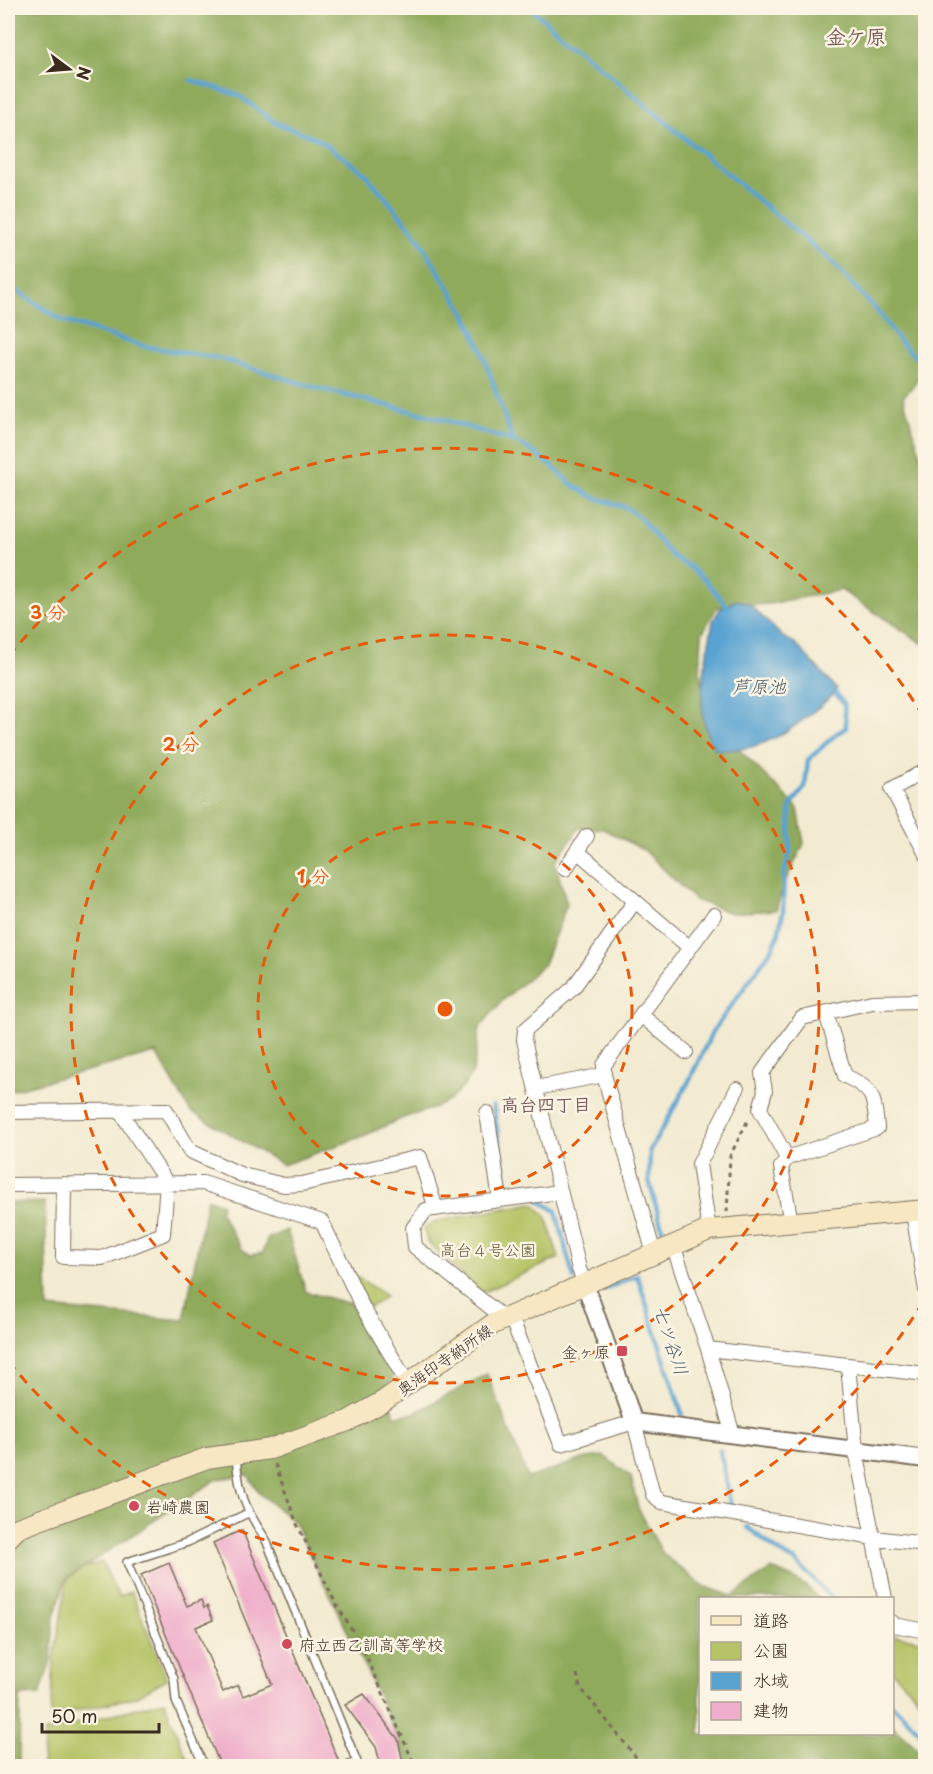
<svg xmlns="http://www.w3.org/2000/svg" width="933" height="1774" viewBox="0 0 933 1774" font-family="'Playpen Sans','Klee One',sans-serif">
<rect width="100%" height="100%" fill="#fcf5e5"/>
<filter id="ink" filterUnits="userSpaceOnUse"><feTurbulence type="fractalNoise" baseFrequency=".0167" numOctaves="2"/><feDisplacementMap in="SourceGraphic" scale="12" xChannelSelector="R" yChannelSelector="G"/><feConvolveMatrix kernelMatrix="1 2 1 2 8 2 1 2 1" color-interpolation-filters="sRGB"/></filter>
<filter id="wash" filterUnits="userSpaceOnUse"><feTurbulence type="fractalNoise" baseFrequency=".008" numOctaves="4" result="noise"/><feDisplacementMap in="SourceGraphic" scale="24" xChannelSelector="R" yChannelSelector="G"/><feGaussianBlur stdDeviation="1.35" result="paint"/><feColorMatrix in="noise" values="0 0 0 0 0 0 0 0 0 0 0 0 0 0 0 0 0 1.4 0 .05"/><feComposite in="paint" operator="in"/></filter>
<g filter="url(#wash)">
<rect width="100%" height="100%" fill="#f3ebd1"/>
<path fill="#b6c467" stroke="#787742" stroke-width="1.5" d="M533 1203 546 1216 559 1258 481 1293 427 1241 424 1228 438 1221Z
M350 1272 386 1296 369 1308Z
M102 1562 119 1597 131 1591 167 1679 135 1697 51 1717 54 1659 67 1581 74 1571Z
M892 1635 925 1641V1705L893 1672Z
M164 1701 190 1766H42L45 1732Z"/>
<path fill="#90aa5c" stroke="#666a3d" stroke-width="1.5" d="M8 8H925V376H922L903 397 925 469V645L841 590 769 604 717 607 702 634 700 672 709 720 798 808 804 844 785 882 776 910 731 913 695 900 644 850 603 829 579 828 555 862 567 904 544 964 501 1002 480 1027 473 1072 463 1087 450 1100 437 1107 403 1118 361 1137 283 1165 190 1111 156 1053 8 1091Z
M207 1198 222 1204 220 1212 241 1248 250 1255 263 1253 267 1239 287 1230 306 1292 355 1305 394 1372 392 1380 386 1386 395 1416 414 1413 487 1374 528 1478 586 1458 604 1456 631 1477 638 1508 663 1554 703 1586 732 1596 771 1569C788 1575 807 1584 818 1598H700V1734H892L893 1726 925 1755V1766H410L371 1680 294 1522 260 1494 248 1475 217 1479 66 1579 54 1617 51 1660 40 1695 20 1696 19 1766H8V1203L45 1202 48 1308 184 1320Z"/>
<path fill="#59a3d1" stroke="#4a6678" stroke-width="1.5" d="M736 600 748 603 783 637 795 643 837 689 835 693C801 723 764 756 715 749 691 713 706 661 713 621L720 609Z"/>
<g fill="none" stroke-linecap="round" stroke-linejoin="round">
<path stroke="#59a3d1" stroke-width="4.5" d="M530 8 832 262 878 312 900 342 926 367
M191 80 238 95 276 123 318 139 365 173 414 232 466 315 481 349 513 441
M8 285 61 320 143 346 222 359 316 388 435 417 513 441 524 446 552 466 571 484 593 497 627 508 640 518 673 557 691 568 706 581 726 605
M493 1106 508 1193
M539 1200 556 1211 574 1279
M664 1236 649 1180 650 1150 688 1083 713 1031 772 949 778 936 783 912 784 874 790 851V807L805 787 808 760 836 734 846 728 844 704 835 693
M606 1289 637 1275 682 1414
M720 1450 731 1507
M747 1527 778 1551 795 1561 832 1598
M892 1704 926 1737"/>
</g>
<g id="blocks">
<path fill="#efaecb" d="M242 1530 339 1762 329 1767H221L141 1575 169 1563 187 1606 201 1600 204 1608 207 1606 213 1620 196 1627 223 1692 238 1685 243 1696 272 1684 213 1543Z
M364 1694 398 1739 404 1767H381L376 1747 345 1705Z"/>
</g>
</g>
<g filter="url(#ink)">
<use href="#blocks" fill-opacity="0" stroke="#7b6e5d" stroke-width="1.5"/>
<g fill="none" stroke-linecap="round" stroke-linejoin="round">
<defs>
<path id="service" d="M236 1456C239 1495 245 1508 266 1540L357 1762 346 1766
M204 1766 176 1701 174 1679 127 1562 188 1542 248 1513"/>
<path id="minor" d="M926 770 892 789 926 854
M577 851 690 948
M565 869 587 836
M641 1015 686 1052
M536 1088 604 1075
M8 1112 166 1110 190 1151 242 1175 284 1185 302 1184 420 1157 436 1209
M487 1113 500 1200
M787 1158 877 1128C874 1097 874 1089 845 1076L826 1013
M64 1184 63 1257 102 1258 163 1234 167 1183 120 1111
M8 1185 203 1183 322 1222 362 1306 408 1384
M913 1213 926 1290
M791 1223 781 1167 787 1158 760 1109 765 1091 762 1073 802 1018 872 1002 926 1001
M709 1230 699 1164 737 1089
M673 1245 708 1349 733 1435
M654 1254 604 1075V1065L714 915
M585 1284 579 1269 524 1040 525 1030 573 988 635 901
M511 1317 561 1444 634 1422 653 1495 662 1502 874 1538 926 1544
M505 1319 415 1247 413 1228 426 1210 560 1192
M708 1349 926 1374
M848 1365 856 1451 885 1598
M892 1622 894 1625 926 1631"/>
<path id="tertiary" d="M585 1284 634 1422 926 1459"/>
<path id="secondary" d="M8 1538 18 1528 207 1458 270 1449 348 1421 382 1402 493 1324 709 1230 926 1210"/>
</defs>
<use href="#service" stroke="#7b6e5d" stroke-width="10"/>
<use href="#minor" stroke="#7b6e5d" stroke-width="16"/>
<use href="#tertiary" stroke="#7b6e5d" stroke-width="20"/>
<use href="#secondary" stroke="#7b6e5d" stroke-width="22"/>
<path stroke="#7b6e5d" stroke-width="3" stroke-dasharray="4.5 4.5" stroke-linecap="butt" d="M727 1212 730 1156 749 1118
M275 1464 297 1524 336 1604 362 1646 415 1766
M577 1674 580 1687 643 1766"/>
<use href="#service" stroke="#fff" stroke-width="7"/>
<use href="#minor" stroke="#fff" stroke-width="14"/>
<use href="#tertiary" stroke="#fff" stroke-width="16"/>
<use href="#secondary" stroke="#f7e8c3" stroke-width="20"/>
</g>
</g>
<g fill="none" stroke="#e8590c" stroke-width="3" stroke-dasharray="10 8">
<circle cx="445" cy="1009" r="187"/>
<circle cx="445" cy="1009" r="374"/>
<path d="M923 1302A561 561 0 0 1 9 1362M9 656A561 561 0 0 1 923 716"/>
</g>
<g fill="#d1495b" stroke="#fcf5e5" stroke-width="2">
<rect x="616" y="1345" width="12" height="12" rx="3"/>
<circle cx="134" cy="1506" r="6"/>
<circle cx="287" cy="1644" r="6"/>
</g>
<g text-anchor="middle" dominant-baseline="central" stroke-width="5" stroke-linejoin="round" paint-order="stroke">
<g font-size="16" fill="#605834" stroke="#fcf5e5">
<text x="488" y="1249">高台４号公園</text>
</g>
<g font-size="16" fill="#3b2a1e" stroke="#fcf5e5" text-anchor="start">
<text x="610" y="1351" text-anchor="end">金ヶ原</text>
<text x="146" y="1506">岩崎農園</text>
<text x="299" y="1644">府立西乙訓高等学校</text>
</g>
<g font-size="16" fill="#3b2a1e" stroke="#fcf5e5">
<text transform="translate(444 1359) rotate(-35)">奥海印寺納所線</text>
</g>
<g font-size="18" font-style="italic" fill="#475a66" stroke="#fcf5e5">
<text x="759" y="685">芦原池</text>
<text transform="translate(672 1340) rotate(72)">七ツ谷川</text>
</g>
<g font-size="18" font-weight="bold" fill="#7a585b" stroke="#fcf5e5">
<text x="546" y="1103">高台四丁目</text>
</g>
<g font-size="20" font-weight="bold" fill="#7a585b" stroke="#fcf5e5">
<text x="856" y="36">金ケ原</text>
</g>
</g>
<circle cx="445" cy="1009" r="9" fill="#e8590c" stroke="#fcf5e5" stroke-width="3"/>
<g font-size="18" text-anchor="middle" font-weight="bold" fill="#e8590c" stroke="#fcf5e5" stroke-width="5" stroke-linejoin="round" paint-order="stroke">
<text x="48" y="619">3 分</text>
<text x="181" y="751">2 分</text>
<text x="313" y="883">1 分</text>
</g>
<rect width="933" height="1774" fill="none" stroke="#fcf5e5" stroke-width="30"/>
<rect x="699" y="1597" width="195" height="138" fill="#fcf5e5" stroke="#afa495" stroke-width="1.5"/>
<rect x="711" y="1616" width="30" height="9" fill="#f7e8c3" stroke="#afa495" stroke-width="1.5"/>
<text x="753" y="1627" font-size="18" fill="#3b2a1e">道路</text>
<rect x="711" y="1642" width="30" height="18" fill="#b6c467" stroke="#afa495" stroke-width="1.5"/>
<text x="753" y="1657" font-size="18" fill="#3b2a1e">公園</text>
<rect x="711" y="1672" width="30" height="18" fill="#59a3d1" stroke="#afa495" stroke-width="1.5"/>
<text x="753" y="1687" font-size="18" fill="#3b2a1e">水域</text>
<rect x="711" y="1702" width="30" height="18" fill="#efaecb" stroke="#afa495" stroke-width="1.5"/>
<text x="753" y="1717" font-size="18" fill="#3b2a1e">建物</text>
<g transform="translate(69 69) rotate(106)" stroke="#fcf5e5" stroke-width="4.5" paint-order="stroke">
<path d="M0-4.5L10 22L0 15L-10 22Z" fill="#3b2a1e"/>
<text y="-9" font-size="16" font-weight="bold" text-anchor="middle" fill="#3b2a1e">N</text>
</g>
<path d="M42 1723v9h117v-9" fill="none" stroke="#3b2a1e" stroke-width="3"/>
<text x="51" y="1723" font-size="18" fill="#3b2a1e" stroke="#fcf5e5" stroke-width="4.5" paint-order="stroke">50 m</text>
</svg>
